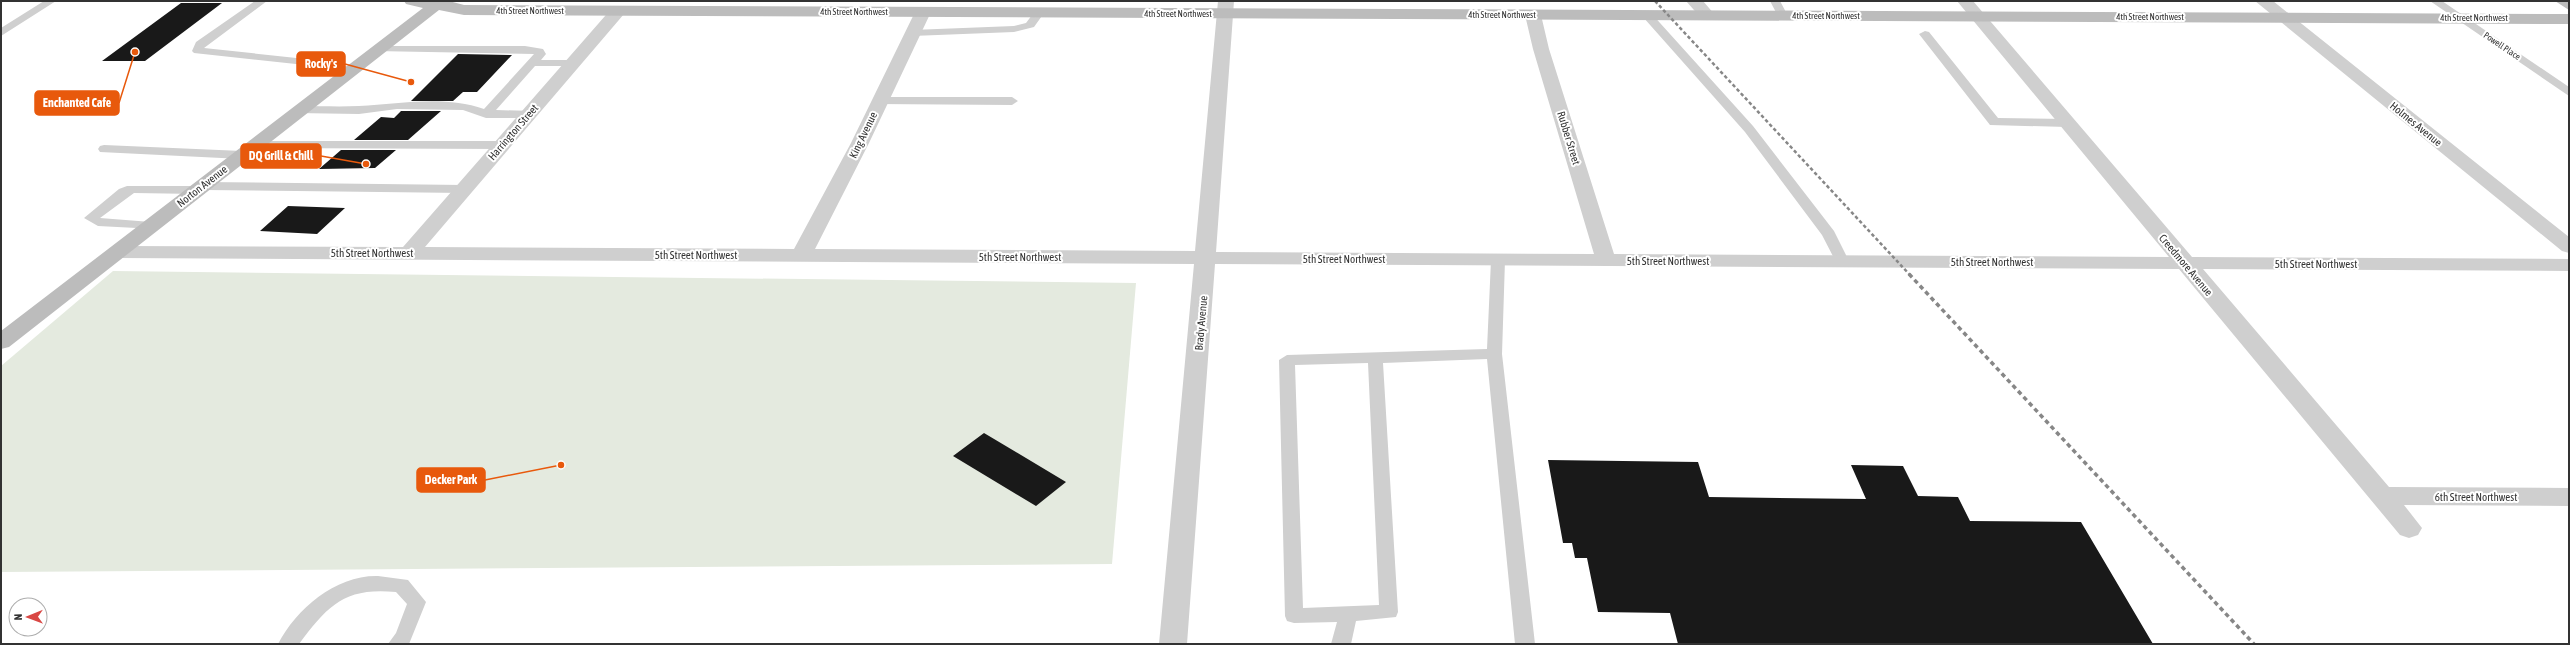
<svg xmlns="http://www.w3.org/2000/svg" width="2570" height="645" viewBox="0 0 2570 645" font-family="'Asap Condensed',sans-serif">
<rect width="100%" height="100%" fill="#fff"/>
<path fill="#e4eadf" d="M113 271 1136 283 1112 564 1 572V366Z"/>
<path fill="#191919" d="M181 3H222L145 61H102Z
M458 54 512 55 477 92H463L453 101H411Z
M401 111H441L408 140H354L381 117 394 118Z
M341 150H396L375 168 319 169Z
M288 206 345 208 317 234 260 231Z
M984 433 1066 482 1036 506 953 456Z
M1548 460 1698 462 1709 497 1866 499 1851 465 1903 466 1918 496 1958 497 1970 521 2081 522 2153 644H1678L1670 613 1598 612 1587 558H1575L1572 543H1563Z"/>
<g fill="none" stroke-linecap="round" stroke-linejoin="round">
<path fill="#cfcfcf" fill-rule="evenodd" d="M44 1H56L1 36V28Z
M255 1H267L204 48 334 62 358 70 352 73 333 68 194 53 192 51 196 42Z
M1770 1H1780L1788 16 1787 18H1779Z
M2430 1H2442L2569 87V96Z
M1039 10 1044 13 1034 27 1014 32 912 36 906 33 912 30 1014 26 1026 23 1035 11Z
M1647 12 1651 13 1753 126 1834 231 1849 261 1847 264H1837L1822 235 1745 132 1643 17V13Z
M1925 31 1929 32 1998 118 2067 119 2073 123 2067 127 1990 125 1919 34Z
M378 46H525L543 49 546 54 541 60H573L579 63 573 66H535L496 110 533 111 535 114 529 118H486L463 110 397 109 359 114 296 113V107L300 106C319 106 339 107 359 106 400 104 444 95 484 109L534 54 374 51V47Z
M880 97H1012L1018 101 1012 105 876 104 874 101Z
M255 141H503L509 145 503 149 251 148 249 145 251 142Z
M104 145 242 151 248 155 242 159 100 152 98 149 100 146Z
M203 182 464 185 471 189 464 193 204 190 197 194 134 193 100 218 151 222 158 226 156 229 98 226 84 218 119 189 127 186H196Z
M1498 256 1505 260 1502 354 1535 644H1515L1487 359 1383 363 1398 612 1396 617 1356 621 1351 644H1331L1337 622 1294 623 1287 621 1285 616 1279 360 1287 355 1487 349 1491 260ZM1368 363 1379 605 1303 608 1295 365Z
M378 576 408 580 426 602 409 644H388L396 633 407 604 396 592C345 587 328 605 299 644H278C297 608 336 575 378 576Z"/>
<path fill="#cfcfcf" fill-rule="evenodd" d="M1218 1H1234L1216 252 1594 254 1533 49 1525 15 1533 10 1541 15 1549 49 1614 254 2169 257 1957 1H1973L2192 257 2569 259V271L2203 269 2389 487 2569 488V506L2404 505 2422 528 2418 535 2409 538 2400 535 2179 269 1215 264 1187 644H1159L1194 264 118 258 111 256 108 252 111 248 118 246 403 247 612 8H624L626 11 624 14 425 247 794 249 851 143 915 12 923 7 931 12 869 143 815 249 1195 251Z
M1686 1H1703L1715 15 1713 18H1701Z
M2255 1H2273L2569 237V253L2562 251Z"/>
<path fill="#bcbcbc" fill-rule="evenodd" d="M404 1H449L464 5 2569 14V24L464 15 439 10 9 347 1 349V331L423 8 406 4Z
M2555 1H2569V10Z"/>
<path stroke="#878787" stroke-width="2.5" stroke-dasharray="3.5 2.5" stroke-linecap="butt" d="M1655 1 1910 275"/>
<path stroke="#878787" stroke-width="3.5" stroke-dasharray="4.5 3.5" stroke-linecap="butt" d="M1909 274 2254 644"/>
</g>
<g text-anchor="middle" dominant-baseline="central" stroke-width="4" stroke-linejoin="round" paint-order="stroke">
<g font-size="9" fill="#323232" stroke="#fff">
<text x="530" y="11">4th Street Northwest</text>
<text x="854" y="12">4th Street Northwest</text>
<text x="1178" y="14">4th Street Northwest</text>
<text x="1502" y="15">4th Street Northwest</text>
<text x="1826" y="16">4th Street Northwest</text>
<text x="2150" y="17">4th Street Northwest</text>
<text x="2474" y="18">4th Street Northwest</text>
<text transform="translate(2502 46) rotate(34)">Powell Place</text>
</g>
<g font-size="11" fill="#323232" stroke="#fff">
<text transform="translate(2416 124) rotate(39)">Holmes Avenue</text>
<text transform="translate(513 132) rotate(-49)">Harrington Street</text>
<text transform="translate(863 135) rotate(-64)">King Avenue</text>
<text transform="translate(1569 138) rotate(73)">Rubber Street</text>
<text transform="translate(202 186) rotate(-38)">Norton Avenue</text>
<text x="372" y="253">5th Street Northwest</text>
<text x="696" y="255">5th Street Northwest</text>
<text x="1020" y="257">5th Street Northwest</text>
<text x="1344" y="259">5th Street Northwest</text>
<text x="1668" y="261">5th Street Northwest</text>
<text x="1992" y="262">5th Street Northwest</text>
<text x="2316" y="264">5th Street Northwest</text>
<text transform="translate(2186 265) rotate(50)">Creedmore Avenue</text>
<text transform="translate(1201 323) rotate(-85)">Brady Avenue</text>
<text x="2476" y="497">6th Street Northwest</text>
</g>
</g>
<path fill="none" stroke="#e8590c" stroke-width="1.5" d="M411 82L345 64M135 52L119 103M366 164L321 156M561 465L485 480"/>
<g fill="#e8590c" stroke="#fff" stroke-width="1.5">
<circle cx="411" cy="82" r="4"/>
<circle cx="135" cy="52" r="4"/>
<circle cx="366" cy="164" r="4"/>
<circle cx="561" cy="465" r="4"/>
</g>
<g fill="#e8590c" stroke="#e8590c" stroke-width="1.5">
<rect x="297" y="52" width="48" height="24" rx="4"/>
<rect x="35" y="91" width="84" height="24" rx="4"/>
<rect x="241" y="144" width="80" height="24" rx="4"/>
<rect x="417" y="468" width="68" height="24" rx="4"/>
</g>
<g font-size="12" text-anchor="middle" font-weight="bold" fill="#fff">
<text x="321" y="68">Rocky's</text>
<text x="77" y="107">Enchanted Cafe</text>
<text x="281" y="160">DQ Grill &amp; Chill</text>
<text x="451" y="484">Decker Park</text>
</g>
<rect width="2570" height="645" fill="none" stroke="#323232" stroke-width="4"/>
<g transform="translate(28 617) rotate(269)"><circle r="19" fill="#ffffff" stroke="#adadad"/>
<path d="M0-3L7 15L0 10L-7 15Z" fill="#d94744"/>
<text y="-6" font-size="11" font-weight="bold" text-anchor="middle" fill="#323232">N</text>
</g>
</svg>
